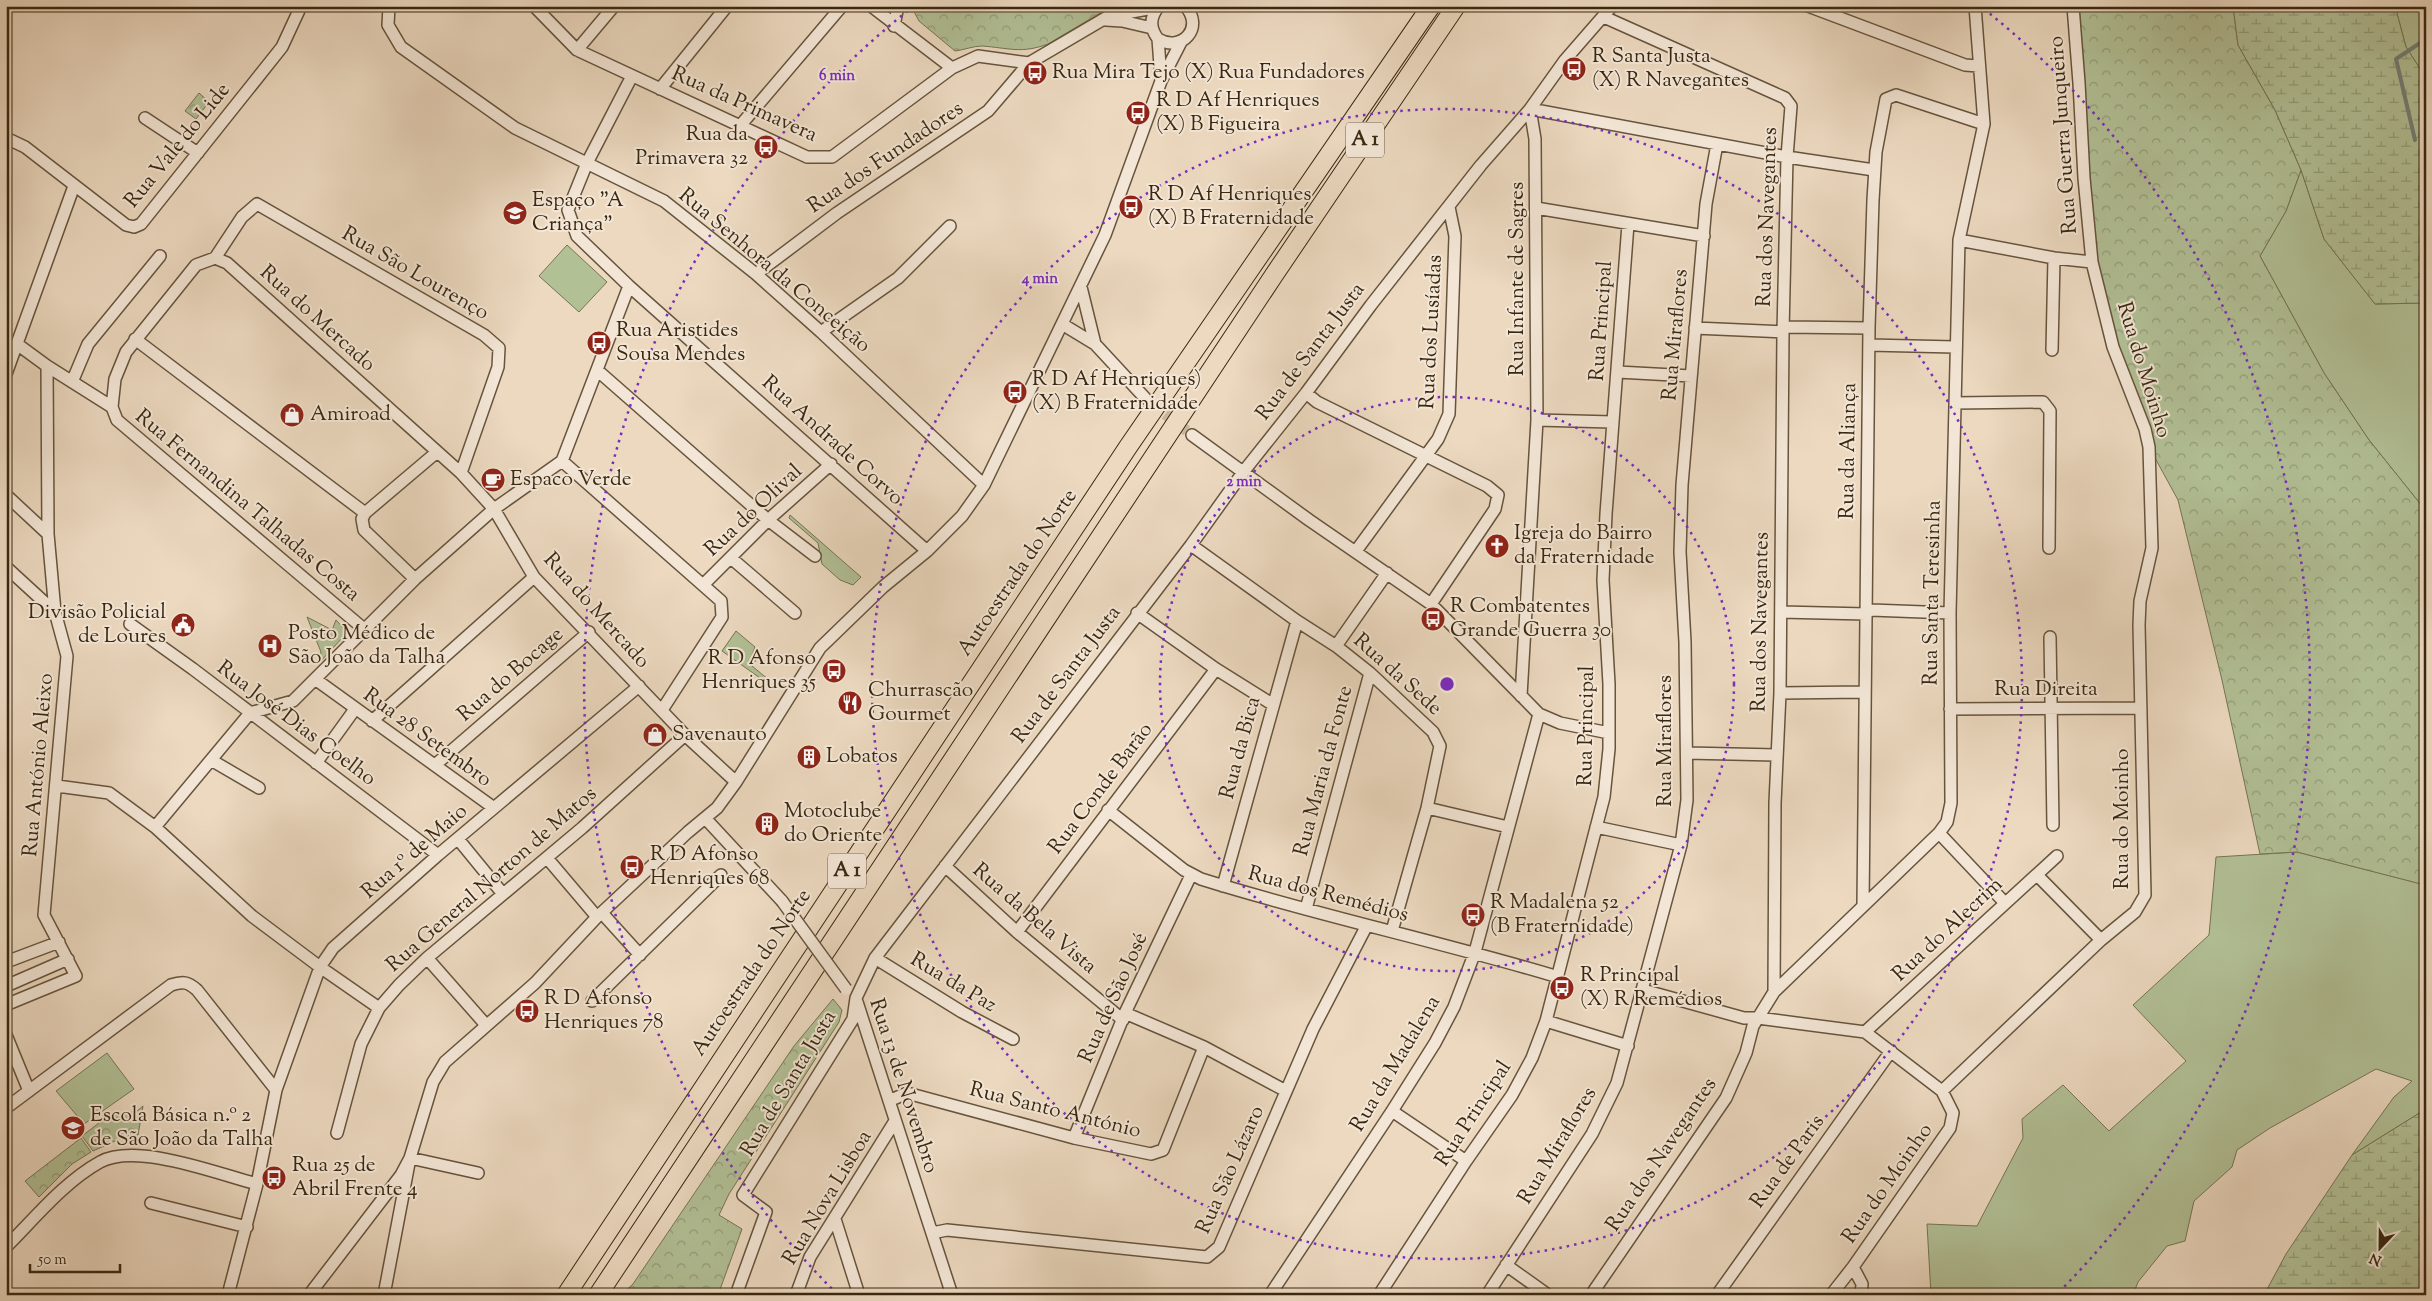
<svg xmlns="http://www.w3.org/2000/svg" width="2432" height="1301" viewBox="0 0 2432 1301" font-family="'Sorts Mill Goudy',serif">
<defs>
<pattern id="forest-crowns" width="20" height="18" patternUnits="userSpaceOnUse" patternTransform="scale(1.25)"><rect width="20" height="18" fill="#b2c096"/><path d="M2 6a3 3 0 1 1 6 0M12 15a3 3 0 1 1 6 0" fill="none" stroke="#929c79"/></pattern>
<pattern id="wetland-marsh" width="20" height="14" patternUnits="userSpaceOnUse" patternTransform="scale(1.25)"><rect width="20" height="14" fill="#b2c096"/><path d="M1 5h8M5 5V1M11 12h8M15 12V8" fill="none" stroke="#929c79"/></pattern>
</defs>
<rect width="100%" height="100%" fill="#ecd9c0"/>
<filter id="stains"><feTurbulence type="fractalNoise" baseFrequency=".004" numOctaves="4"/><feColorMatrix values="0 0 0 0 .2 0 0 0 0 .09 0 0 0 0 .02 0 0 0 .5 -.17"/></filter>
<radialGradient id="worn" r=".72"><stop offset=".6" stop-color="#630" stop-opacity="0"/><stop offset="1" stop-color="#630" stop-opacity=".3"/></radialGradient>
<path fill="#b2c096" stroke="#767454" d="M2395 6H2420L2426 22V78L2406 47Z
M2301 170 2324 239 2375 304 2426 303V511L2369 440 2324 373 2260 256 2286 211Z
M567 245 607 282 579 312 539 276Z
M790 515 861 577 853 585 840 580 822 564 818 543 789 518Z
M307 617 332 630 336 620 346 631 344 636 319 663 321 652Z
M736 631 755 647 752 655 756 660 752 666 769 680 767 683 722 651Z
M2297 852 2426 885V1109L2352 1155 2394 1097 2412 1081 2376 1069 2270 1128 2237 1150 2232 1167 2194 1201 2185 1241 2167 1246 2138 1282 2133 1295H1931L1927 1224 1977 1226 2023 1138 2022 1119 2063 1085 2109 1131 2186 1061 2133 1005 2209 935 2216 857Z
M107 1053 134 1089 84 1124 56 1091Z"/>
<path fill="url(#forest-crowns)" stroke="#767454" d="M911 6H1112L1048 44C1021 54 1009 48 982 46 973 46 964 50 955 51L919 21Z
M2072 6H2233L2238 45 2275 110 2301 170 2286 211 2260 256 2324 373 2369 440 2426 511 2425 885 2297 852 2260 854 2222 680 2178 500 2149 447 2092 262Z
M199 93 209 102 196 119 185 111Z
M833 999 842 1010 839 1022 729 1194 719 1215 742 1229 718 1295H621L633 1284 794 1046Z
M143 1106 138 1135 126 1136 93 1151 82 1136 112 1113 136 1112Z
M81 1138 91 1152 72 1164 39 1197 25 1181Z"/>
<path fill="url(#wetland-marsh)" stroke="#767454" d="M2233 6H2395L2406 47 2426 78V303L2375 304 2324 239 2301 170 2275 110 2238 45Z
M2426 1109V1295H2264L2286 1254 2352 1155Z"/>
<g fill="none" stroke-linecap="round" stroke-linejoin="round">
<path stroke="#737f76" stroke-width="4" d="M2415 140 2396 59 2426 39"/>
<path stroke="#c8b69d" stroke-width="11" stroke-dasharray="11 5.5" stroke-linecap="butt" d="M1152 404 1192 435"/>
<defs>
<path id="minor" d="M389 6 388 25 401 47 515 128 664 201 756 274 821 332 984 485
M534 6 577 50 807 157H832L952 68 978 56 1029 63 1109 16 1159 7
M871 6 952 68
M1159 6C1150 17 1149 27 1158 39 1182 53 1205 27 1185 6
M1808 6 1965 65 1978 66
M1106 20 1122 21 1152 28
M894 26 898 6
M1158 39 1161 79
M577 50 614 6
M632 76 587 163 568 210 577 236 629 286 927 551
M660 89 727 6
M1530 109 1787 157 1874 170
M145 118 198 153
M739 127 842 6
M6 138 25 147 126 225 134 227 141 224 282 47 301 6
M1536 208 1704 236
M1959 240 2054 258 2092 262
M215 258 227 263 461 473 494 509 534 577 685 735 736 782
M215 258 196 265 126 352 115 379 112 407 117 420 364 629
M215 258 242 217 257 204 484 335 499 348 498 367 461 473
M756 274 837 213 988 111 1029 63
M1081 287 1095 344
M1062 324 1095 344 1145 398
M1784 327 1869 328
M1695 328 1783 332
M821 332 898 278 950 226
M135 339 365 513
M17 344 47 366 112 407
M1869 345 1955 347
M2052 350 2054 258
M597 370 768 520 815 556
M1618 372 1691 376
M6 374 74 186
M72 382 88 344 160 256
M1306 393 1317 402 1487 486 1498 495 1495 509 1431 604
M1955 403 2043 402 2050 411 2049 548
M1537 420 1612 422
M1192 435 1309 520 1431 604 1539 714 1560 723 1609 733
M562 461 721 601 722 617 662 710
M6 495 48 534
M1191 545 1297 621 1336 646 1370 673 1433 732 1440 746 1427 808 1392 931
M1356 551 1438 439 1449 414 1455 236 1449 207
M731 558 795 613
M6 567 55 612
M415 579 364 530 362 519 365 513 437 452
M703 585 768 520 831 464
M1781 612 1866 614 1871 610 1950 613
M1137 613 1216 669 1272 704
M130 624 193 669 438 855
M2050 637 2053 825
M1336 646 1387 573
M315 679 494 808
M1780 693 1864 692
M1521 696 1537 420 1535 139 1530 109
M1950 709 2141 708
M250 713 293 701 415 579 494 509 562 461 629 286
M372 721 534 577
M1687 753 1776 755
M211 760 259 788
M316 763 355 709
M435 765 589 632
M57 786 109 793 155 827 252 916 320 967 379 1008
M1427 808 1508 827
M1108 810 1184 870 1201 879C1319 916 1439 941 1558 977
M705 818 782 901
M155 827 250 713
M1596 827 1681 845
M1939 833 2005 903
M458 839 503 894
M547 858 597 917
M945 866 1017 932 1123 1020
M2037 875 2101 940
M1223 886 1297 621
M1863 906 1869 328 1873 200 1876 152 1886 99 1896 95 1984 124
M1306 909 1370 673
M602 913 640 955
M1017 932 1216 669
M427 958 486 1025
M875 958 962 1012 1013 1039
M6 962 59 942
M6 986 68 959
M1643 990 1744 1018H1758L1865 1032 1942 1091 1953 1113 1950 1128 1853 1267 1831 1295
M1774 992 1939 833 1947 822 1951 803 1950 613 1959 240 1984 124 1975 6
M592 1001 721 875
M857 1002 952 1295
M8 1004 76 976 44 915 67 656 55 612 48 534 47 366
M1125 1013 1204 1047 1286 1091
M1546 1021 1628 1046
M1865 1032 2057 856
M6 1035 29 1091
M1942 1091 2101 940 2135 912 2145 895 2139 625 2140 601 2152 548 2149 447 2145 429 2113 347 2092 262 2084 178 2079 83 2073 6
M891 1100 907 1093 1074 1138 1151 1154 1163 1150 1204 1047
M6 1108 171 985C183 981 188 982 197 990L276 1090
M1392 1111 1466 1161
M337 1133 361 1044 379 1008 399 985 427 958 582 828 685 735
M1074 1138 1125 1013 1191 875
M151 1203 247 1227
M835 1219 859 1295
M932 1233 947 1230 1207 1257 1219 1247 1313 1029 1366 927
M6 1247C35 1218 64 1182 100 1162 137 1142 218 1174 257 1184
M1506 1265 1548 1295
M1853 1267 1862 1284 1861 1295
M228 1295 257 1184 276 1090 320 967 333 948 438 855 639 686
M309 1295 401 1175 410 1158 433 1082 445 1062 535 983 597 917 688 832 717 808 736 782 820 648 883 587 927 551 962 516 984 485 1105 235 1161 81 1181 42
M384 1295 410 1158 478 1173
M736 1295 766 1212 743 1195 853 1019 856 998 875 958 1191 545 1244 471 1306 393 1371 305 1481 165 1530 109 1565 60 1612 6
M796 1295 810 1257 895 1121
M1270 1295 1392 1111 1435 1043 1454 1007 1475 952 1539 714
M1379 1295 1466 1161 1512 1095 1532 1058 1546 1021 1604 797 1609 749V684L1603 580 1606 514 1628 224
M1487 1295 1592 1134 1617 1083 1681 845 1687 800 1685 642 1680 552 1682 485 1706 204 1717 144
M1591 1295 1726 1098 1746 1053 1753 1026 1774 992 1775 803 1780 693 1783 332 1787 157 1791 106 1785 98 1604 17
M1717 1295 1891 1051"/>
<path id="highway" d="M566 1295 1128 447 1431 6
M598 1295 1274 275 1456 6"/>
</defs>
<use href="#minor" stroke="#66543d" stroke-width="14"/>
<use href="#highway" stroke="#392811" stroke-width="20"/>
<use href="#minor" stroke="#f3e6d6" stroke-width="11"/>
<use href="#highway" stroke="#ecd9c0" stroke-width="18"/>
<defs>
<path id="minor-bridge" d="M782 901 846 989"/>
</defs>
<use href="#minor-bridge" stroke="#66543d" stroke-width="14" stroke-linecap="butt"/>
<use href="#minor-bridge" stroke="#f3e6d6" stroke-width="11"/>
</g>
<g fill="none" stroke="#7b2cbf" stroke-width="2.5" stroke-dasharray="2.5 5">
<circle cx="1447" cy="684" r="287"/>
<circle cx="1447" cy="684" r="575"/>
<path d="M837 1294A862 862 0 0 1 910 9M1984 9A862 862 0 0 1 2057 1294"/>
</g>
<defs>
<symbol id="bus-disc" viewBox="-11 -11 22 22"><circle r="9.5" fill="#8f2418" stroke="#f3e6d6"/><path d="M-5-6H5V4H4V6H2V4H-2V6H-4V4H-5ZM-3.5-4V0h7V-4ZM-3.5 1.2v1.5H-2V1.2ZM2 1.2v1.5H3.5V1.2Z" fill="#fff"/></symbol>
<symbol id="school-disc" viewBox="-11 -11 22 22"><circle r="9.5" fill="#8f2418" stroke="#f3e6d6"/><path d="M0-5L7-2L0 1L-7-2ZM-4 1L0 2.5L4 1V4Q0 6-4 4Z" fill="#fff"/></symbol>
<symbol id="shop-disc" viewBox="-11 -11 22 22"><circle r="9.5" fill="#8f2418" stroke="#f3e6d6"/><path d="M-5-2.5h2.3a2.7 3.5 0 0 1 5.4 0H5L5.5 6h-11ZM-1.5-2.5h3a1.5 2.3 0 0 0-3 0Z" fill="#fff"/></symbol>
<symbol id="cafe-disc" viewBox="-11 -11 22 22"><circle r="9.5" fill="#8f2418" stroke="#f3e6d6"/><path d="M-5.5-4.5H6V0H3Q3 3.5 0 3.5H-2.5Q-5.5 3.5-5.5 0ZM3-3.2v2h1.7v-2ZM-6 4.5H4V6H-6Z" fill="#fff"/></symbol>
<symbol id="church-disc" viewBox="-11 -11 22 22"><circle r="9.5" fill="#8f2418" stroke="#f3e6d6"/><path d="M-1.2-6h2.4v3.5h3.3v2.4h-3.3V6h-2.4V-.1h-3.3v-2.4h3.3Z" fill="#fff"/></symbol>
<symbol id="civic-disc" viewBox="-11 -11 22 22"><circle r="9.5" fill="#8f2418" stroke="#f3e6d6"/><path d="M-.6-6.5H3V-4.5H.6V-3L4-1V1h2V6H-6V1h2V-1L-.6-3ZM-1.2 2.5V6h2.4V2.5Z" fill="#fff"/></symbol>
<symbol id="hospital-disc" viewBox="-11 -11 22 22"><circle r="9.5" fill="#8f2418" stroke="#f3e6d6"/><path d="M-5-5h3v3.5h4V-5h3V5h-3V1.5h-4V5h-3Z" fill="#fff"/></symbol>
<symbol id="restaurant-disc" viewBox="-11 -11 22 22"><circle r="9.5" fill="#8f2418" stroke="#f3e6d6"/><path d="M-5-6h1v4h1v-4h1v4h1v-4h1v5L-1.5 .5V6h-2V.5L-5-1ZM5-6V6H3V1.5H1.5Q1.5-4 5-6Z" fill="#fff"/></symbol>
<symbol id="building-disc" viewBox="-11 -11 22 22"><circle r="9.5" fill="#8f2418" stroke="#f3e6d6"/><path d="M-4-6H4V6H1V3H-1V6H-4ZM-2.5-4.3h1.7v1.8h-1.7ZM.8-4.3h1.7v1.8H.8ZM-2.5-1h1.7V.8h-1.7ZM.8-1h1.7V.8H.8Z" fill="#fff"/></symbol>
</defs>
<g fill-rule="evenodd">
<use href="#bus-disc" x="1560" y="55" width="28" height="28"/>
<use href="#bus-disc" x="1021" y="59" width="28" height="28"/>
<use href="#bus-disc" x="1124" y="99" width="28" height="28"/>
<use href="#bus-disc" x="752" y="133" width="28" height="28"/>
<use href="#bus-disc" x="1117" y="193" width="28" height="28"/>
<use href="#school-disc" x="501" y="199" width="28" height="28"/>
<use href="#bus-disc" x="585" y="329" width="28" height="28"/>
<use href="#bus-disc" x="1001" y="378" width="28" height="28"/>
<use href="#shop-disc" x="278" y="401" width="28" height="28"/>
<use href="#cafe-disc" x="479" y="466" width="28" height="28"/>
<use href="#church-disc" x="1483" y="532" width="28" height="28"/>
<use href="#bus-disc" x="1419" y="605" width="28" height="28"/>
<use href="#civic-disc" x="169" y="611" width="28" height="28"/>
<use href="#hospital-disc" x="256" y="632" width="28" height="28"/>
<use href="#bus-disc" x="820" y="657" width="28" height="28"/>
<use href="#restaurant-disc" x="836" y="689" width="28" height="28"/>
<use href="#shop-disc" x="641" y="721" width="28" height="28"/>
<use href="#building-disc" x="795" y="743" width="28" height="28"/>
<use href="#building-disc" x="753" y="810" width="28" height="28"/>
<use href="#bus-disc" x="618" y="853" width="28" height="28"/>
<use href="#bus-disc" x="1459" y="901" width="28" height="28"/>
<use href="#bus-disc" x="1548" y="974" width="28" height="28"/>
<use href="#bus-disc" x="513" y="997" width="28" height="28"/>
<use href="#school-disc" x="59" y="1114" width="28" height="28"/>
<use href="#bus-disc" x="260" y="1164" width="28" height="28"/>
</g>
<g text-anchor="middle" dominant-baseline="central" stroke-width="4" stroke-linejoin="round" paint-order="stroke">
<g fill="#f3e6d6" stroke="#71614c" stroke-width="1">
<rect x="1346" y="122.5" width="38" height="35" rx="4"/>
<rect x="828" y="853.5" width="38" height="35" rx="4"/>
</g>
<g font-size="20" font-weight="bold" fill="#392811">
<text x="1365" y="140">A 1</text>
<text x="847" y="871">A 1</text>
</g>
<g font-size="21" fill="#392811" stroke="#f3e6d6" text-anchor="start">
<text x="1592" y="57">R Santa Justa<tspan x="1592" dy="24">(X) R Navegantes</tspan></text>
<text x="1052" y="73">Rua Mira Tejo (X) Rua Fundadores</text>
<text x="1156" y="101">R D Af Henriques<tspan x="1156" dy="24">(X) B Figueira</tspan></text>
<text x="748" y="135" text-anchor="end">Rua da<tspan x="748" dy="24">Primavera 32</tspan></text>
<text x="1148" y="195">R D Af Henriques<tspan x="1148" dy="24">(X) B Fraternidade</tspan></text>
<text x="532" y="201">Espaço "A<tspan x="532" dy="24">Criança"</tspan></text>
<text x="616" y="331">Rua Aristides<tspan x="616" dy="24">Sousa Mendes</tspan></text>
<text x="1032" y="380">R D Af Henriques)<tspan x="1032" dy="24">(X) B Fraternidade</tspan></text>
<text x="310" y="415">Amiroad</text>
<text x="510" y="480">Espaco Verde</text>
<text x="1514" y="534">Igreja do Bairro<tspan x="1514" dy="24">da Fraternidade</tspan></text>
<text x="1450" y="607">R Combatentes<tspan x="1450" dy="24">Grande Guerra 30</tspan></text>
<text x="166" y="613" text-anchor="end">Divisão Policial<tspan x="166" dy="24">de Loures</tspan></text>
<text x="288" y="634">Posto Médico de<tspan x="288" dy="24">São João da Talha</tspan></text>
<text x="816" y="659" text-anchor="end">R D Afonso<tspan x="816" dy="24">Henriques 35</tspan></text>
<text x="868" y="691">Churrascão<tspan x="868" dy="24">Gourmet</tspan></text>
<text x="672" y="735">Savenauto</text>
<text x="826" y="757">Lobatos</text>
<text x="784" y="812">Motoclube<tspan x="784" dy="24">do Oriente</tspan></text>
<text x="650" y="855">R D Afonso<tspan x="650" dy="24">Henriques 68</tspan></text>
<text x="1490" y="903">R Madalena 52<tspan x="1490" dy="24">(B Fraternidade)</tspan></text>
<text x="1580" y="976">R Principal<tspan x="1580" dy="24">(X) R Remédios</tspan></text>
<text x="544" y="999">R D Afonso<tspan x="544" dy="24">Henriques 78</tspan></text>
<text x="90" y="1116">Escola Básica n.º 2<tspan x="90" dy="24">de São João da Talha</tspan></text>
<text x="292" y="1166">Rua 25 de<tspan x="292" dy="24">Abril Frente 4</tspan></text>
</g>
<g font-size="21" fill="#392811" stroke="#f3e6d6">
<text transform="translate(744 105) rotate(24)">Rua da Primavera</text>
<text transform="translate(2064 135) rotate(-94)">Rua Guerra Junqueiro</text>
<text transform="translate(178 146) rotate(-51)">Rua Vale do Lide</text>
<text transform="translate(886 158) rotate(-34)">Rua dos Fundadores</text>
<text transform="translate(1768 217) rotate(-88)">Rua dos Navegantes</text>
<text transform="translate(774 271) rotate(40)">Rua Senhora da Conceição</text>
<text transform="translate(415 274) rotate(30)">Rua São Lourenço</text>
<text transform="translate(1518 279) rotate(-90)">Rua Infante de Sagres</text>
<text transform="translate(317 319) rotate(42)">Rua do Mercado</text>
<text transform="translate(1602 321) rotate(-86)">Rua Principal</text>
<text transform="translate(1432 332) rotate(-87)">Rua dos Lusíadas</text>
<text transform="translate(1676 335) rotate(-85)">Rua Miraflores</text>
<text transform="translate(1311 352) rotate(-53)">Rua de Santa Justa</text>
<text transform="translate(2143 370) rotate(73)">Rua do Moinho</text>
<text transform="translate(832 441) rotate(42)">Rua Andrade Corvo</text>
<text transform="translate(1849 451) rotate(-89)">Rua da Aliança</text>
<text transform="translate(247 506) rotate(40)">Rua Fernandina Talhadas Costa</text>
<text transform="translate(754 511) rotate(-43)">Rua do Olival</text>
<text transform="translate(1018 573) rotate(-56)">Autoestrada do Norte</text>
<text transform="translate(1933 593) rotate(-89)">Rua Santa Teresinha</text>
<text transform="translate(596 611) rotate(48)">Rua do Mercado</text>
<text transform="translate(1761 622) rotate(-89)">Rua dos Navegantes</text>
<text transform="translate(511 675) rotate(-41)">Rua do Bocage</text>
<text transform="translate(1067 675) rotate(-53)">Rua de Santa Justa</text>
<text transform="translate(1397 675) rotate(42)">Rua da Sede</text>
<text x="2046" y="690">Rua Direita</text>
<text transform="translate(296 724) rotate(37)">Rua José Dias Coelho</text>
<text transform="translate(1587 726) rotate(-89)">Rua Principal</text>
<text transform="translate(427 738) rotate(36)">Rua 28 Setembro</text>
<text transform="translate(1666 741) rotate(-90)">Rua Miraflores</text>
<text transform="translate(1241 748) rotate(-75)">Rua da Bica</text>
<text transform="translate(39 765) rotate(-85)">Rua António Aleixo</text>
<text transform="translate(1324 771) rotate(-75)">Rua Maria da Fonte</text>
<text transform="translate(1101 789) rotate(-53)">Rua Conde Barão</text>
<text transform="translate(2123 819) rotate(-90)">Rua do Moinho</text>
<text transform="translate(415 852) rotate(-41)">Rua 1º de Maio</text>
<text transform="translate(492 880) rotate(-41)">Rua General Norton de Matos</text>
<text transform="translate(1328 895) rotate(15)">Rua dos Remédios</text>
<text transform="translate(1034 919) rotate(41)">Rua da Bela Vista</text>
<text transform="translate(1948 930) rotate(-43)">Rua do Alecrim</text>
<text transform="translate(752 973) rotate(-56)">Autoestrada do Norte</text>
<text transform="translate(953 983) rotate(31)">Rua da Paz</text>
<text transform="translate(1114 998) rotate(-66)">Rua de São José</text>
<text transform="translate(1396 1064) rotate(-59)">Rua da Madalena</text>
<text transform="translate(789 1084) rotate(-59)">Rua de Santa Justa</text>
<text transform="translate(903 1086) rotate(72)">Rua 13 de Novembro</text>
<text transform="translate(1055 1111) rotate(14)">Rua Santo António</text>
<text transform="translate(1474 1114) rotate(-57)">Rua Principal</text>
<text transform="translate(1558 1146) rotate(-59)">Rua Miraflores</text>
<text transform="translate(1662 1155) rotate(-56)">Rua dos Navegantes</text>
<text transform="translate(1788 1162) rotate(-54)">Rua de Paris</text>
<text transform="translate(1231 1170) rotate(-66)">Rua São Lázaro</text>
<text transform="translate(1888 1184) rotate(-55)">Rua do Moinho</text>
<text transform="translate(828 1198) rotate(-59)">Rua Nova Lisboa</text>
</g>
</g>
<circle cx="1447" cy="684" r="8" fill="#7b2cbf" stroke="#f3e6d6" stroke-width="2.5"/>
<g font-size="15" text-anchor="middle" font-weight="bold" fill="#7b2cbf" stroke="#f3e6d6" stroke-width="4" stroke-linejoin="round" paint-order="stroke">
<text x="837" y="80">6 min</text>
<text x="1040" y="283">4 min</text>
<text x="1244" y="486">2 min</text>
</g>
<rect width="2432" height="1301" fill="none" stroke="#ecd9c0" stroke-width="25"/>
<rect x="8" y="8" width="2417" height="1286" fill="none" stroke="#392811" stroke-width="2.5"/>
<rect x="12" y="12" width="2407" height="1276" fill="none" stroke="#392811"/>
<g transform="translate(2380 1248) rotate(202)" stroke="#f3e6d6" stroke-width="4" paint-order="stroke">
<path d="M0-4L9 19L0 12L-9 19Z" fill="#392811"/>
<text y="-8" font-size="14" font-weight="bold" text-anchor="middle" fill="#392811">N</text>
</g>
<path d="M30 1264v8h90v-8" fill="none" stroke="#392811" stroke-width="2.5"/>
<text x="38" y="1264" font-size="15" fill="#392811" stroke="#f3e6d6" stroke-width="4" paint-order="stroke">50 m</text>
<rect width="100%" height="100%" filter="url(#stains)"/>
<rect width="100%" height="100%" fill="url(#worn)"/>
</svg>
